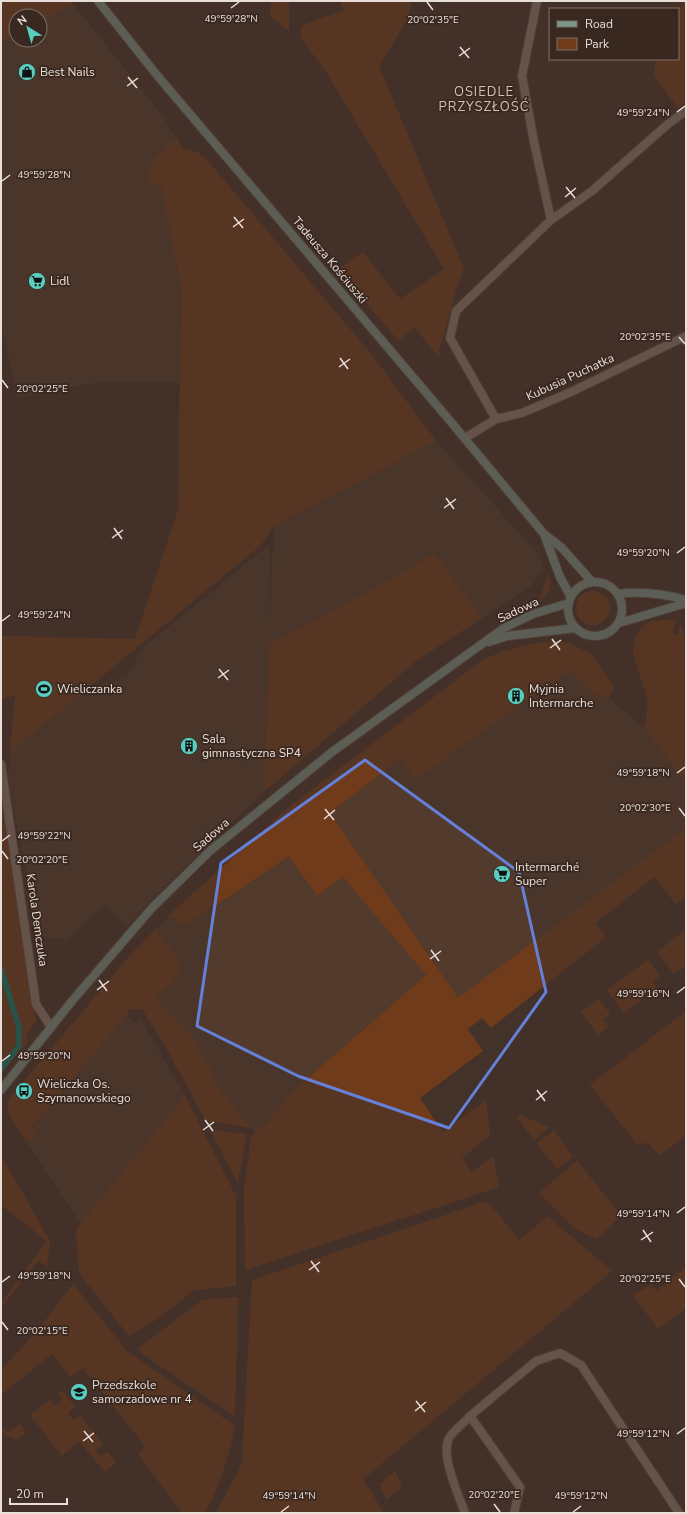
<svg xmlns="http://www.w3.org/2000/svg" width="687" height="1514" viewBox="0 0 687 1514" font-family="'Nunito Sans',sans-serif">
<rect width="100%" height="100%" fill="#433229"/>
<path fill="#523a2d" d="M73 4 161 114 183 149 161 184 181 287 179 383 104 381 18 397 1 322V42L16 34V40H40V21Z
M436 441 539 555 543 569 531 586 482 618 435 553 329 613 269 644 264 792 150 901 127 926 105 904 67 940 36 935 32 900 8 780 11 748 84 688 126 678 144 647 270 544 269 628 274 526Z
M684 639H686V744L685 743Z
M570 670 592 693 609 699 645 728 664 752 686 782V828L449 1006 426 975 287 1096 270 1120 255 1133 251 1128 206 1121 154 1026 171 1013 156 998 179 974 180 965 176 955 155 930 168 916 187 926 289 856 317 896 330 813 400 759 415 780Z
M125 1015 137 1024 140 1018 185 1096 81 1224 24 1138Z"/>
<path fill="#703b1b" d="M1 1H71L73 4 40 21V16H16V34L1 42Z
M271 1H289V31L270 16Z
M339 1H411L408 18 379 66 464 269 456 290 438 356 414 327 399 341 337 270 363 252 400 299 444 269 326 72 300 36 301 26 344 10Z
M685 1H686V103L678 108 654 76 656 59H678V10Z
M177 138 183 149 198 152 208 161 372 355 436 441 274 526 260 546 10 752 15 695 1 700V636L135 639 178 510 181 287 161 185 146 181 152 161Z
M435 553 482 618 416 661 264 792 269 644 329 613Z
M549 571 550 589 537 606Z
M576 608a17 17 0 1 1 34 0a17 17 0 1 1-34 0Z
M676 619 672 634 678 635 680 623 684 633 686 783 645 728 648 701 633 652 636 636 642 627 651 621Z
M554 641 568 643 590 653 614 686 609 699 592 693 570 670 415 780 400 759 330 813 458 998 686 828V897L676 904 654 877 595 923 606 937 491 1028 482 1018 468 1029 483 1051 420 1098 443 1132 486 1100 490 1135 462 1158 472 1172 493 1156 499 1187 245 1270 244 1191 251 1137 270 1120 287 1096 426 975 343 877 317 896 289 856 186 926 168 916 289 807 484 659C507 649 529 644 554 641Z
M1 796 36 1021 26 1036 29 1040 1 1074Z
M686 929V965L674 974 657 952Z
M155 930C163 940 187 962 178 975 172 984 163 990 156 998L199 1045 196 1048 216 1073 211 1078 251 1128 206 1121 164 1043 142 1009H129L128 1013 32 1127 38 1134 31 1140 24 1138 7 1111 9 1099 132 953Z
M648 960 660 976 652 982 657 988 624 1013 607 990Z
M599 999 610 1014 603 1020 608 1027 598 1035 581 1012Z
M686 1011V1136L660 1155 648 1143 637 1144 590 1085Z
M185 1096 236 1196V1286L194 1290 159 1318 129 1336 79 1273 76 1229Z
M520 1115 549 1127 534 1140 516 1116Z
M210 1130 247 1134 238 1183Z
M554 1130 573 1157 557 1169 537 1144Z
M1 1155 50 1241 47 1267 38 1260 1 1308V1303L47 1241 1 1205Z
M577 1161 621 1215 597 1239 575 1229 539 1193Z
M487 1201 520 1240 547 1216 612 1271 363 1479 384 1513H216L242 1464 252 1280Z
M686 1267V1308L658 1329 633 1295 651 1285 656 1291Z
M73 1284 127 1351 235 1426C228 1456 221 1487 204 1513H182L138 1454 146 1447 83 1368 70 1377 52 1354 1 1395V1369L34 1335Z
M238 1297 235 1416 141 1353 139 1348 202 1300Z
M62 1390 75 1407 68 1413 74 1420 80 1416 103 1444 96 1450 101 1456 108 1452 116 1462 105 1472 79 1441 62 1456 30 1415 50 1400 55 1406 62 1400 58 1394Z
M20 1424 26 1432 17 1440 1 1433V1426L7 1433Z
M395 1471 402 1486 386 1500 380 1484Z"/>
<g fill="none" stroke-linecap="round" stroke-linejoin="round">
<path stroke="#087d73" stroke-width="5.5" d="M1 969 19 1027V1046L1 1069"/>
<defs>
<path id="street" d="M537 1 522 76 534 142 551 220
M496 419 450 338 456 311 551 220 592 191 668 124 686 111
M465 438 496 419 522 413 571 392 686 336
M1 764 36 1004 51 1027
M465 1513C459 1496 440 1455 449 1438 454 1430 464 1423 470 1416
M514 1513 520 1487 470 1416 536 1361 560 1353 581 1365 679 1513"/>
<path id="secondary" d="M98 1 156 74 451 422 544 534 562 548 592 582
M544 534 560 577 571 597
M568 609a27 27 0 1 1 54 0a27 27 0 1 1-54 0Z
M618 594C641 591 664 594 686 600
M619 623 686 603
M489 642 507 636 576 628
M1 1090 72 1001 151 909 211 850 332 752 504 628 533 614 569 603"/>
</defs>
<use href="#street" stroke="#5f5149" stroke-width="10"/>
<use href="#secondary" stroke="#5f5149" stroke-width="10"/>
<use href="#street" stroke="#8e7a6f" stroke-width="8"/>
<use href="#secondary" stroke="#7b9589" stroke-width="8"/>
</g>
<path d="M0 0H687V1514H0ZM365 760 519 872 546 992 449 1128 298 1076 197 1026 221 863Z" fill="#433229" fill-opacity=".55" fill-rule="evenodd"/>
<path fill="none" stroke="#6580d8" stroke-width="3" stroke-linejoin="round" d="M365 760 519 872 546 992 449 1128 298 1076 197 1026 221 863Z"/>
<path fill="none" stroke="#eaded9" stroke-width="1.5" d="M427 2 433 10M231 8 239 2M460 47 469 58M459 56 470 48M128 77 137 88M127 86 138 78M677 112 685 106M2 181 10 175M566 187 575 198M565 197 576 188M234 217 243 228M233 227 244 219M679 337 685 344M340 358 348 369M339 367 350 359M2 380 8 388M446 498 454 509M444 508 456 499M114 528 122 539M112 538 123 530M677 553 685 547M2 621 10 615M552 639 560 650M550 648 561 640M219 669 228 680M218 678 229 670M677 773 685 767M679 808 685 816M325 809 334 820M324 819 335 810M2 841 10 835M2 851 8 859M431 950 439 961M430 959 441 951M99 980 107 991M97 990 109 981M677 993 685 987M2 1061 10 1055M537 1090 545 1101M536 1100 547 1091M205 1120 213 1131M203 1130 214 1122M677 1213 685 1207M643 1230 651 1242M641 1240 653 1232M311 1261 319 1272M309 1270 320 1262M679 1279 685 1287M2 1282 10 1276M2 1322 8 1330M416 1401 425 1412M415 1411 426 1402M84 1431 93 1442M677 1434 685 1428M83 1441 94 1433M494 1504 500 1512M281 1512 289 1506M573 1512 581 1506"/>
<defs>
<symbol id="shop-disc" viewBox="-11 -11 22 22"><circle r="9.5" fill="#58cec0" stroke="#39281f"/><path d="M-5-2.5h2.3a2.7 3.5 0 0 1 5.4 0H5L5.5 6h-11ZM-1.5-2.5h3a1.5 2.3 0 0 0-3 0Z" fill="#111"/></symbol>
<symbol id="supermarket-disc" viewBox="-11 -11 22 22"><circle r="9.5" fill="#58cec0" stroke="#39281f"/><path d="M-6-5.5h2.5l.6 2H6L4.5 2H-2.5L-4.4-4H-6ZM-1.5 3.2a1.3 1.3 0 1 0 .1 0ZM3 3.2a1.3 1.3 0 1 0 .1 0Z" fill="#111"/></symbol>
<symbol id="stadium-disc" viewBox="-11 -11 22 22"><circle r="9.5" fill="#58cec0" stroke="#39281f"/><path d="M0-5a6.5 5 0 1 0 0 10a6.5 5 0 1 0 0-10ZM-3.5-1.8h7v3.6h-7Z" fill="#111"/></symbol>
<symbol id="building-disc" viewBox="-11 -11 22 22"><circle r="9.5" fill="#58cec0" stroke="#39281f"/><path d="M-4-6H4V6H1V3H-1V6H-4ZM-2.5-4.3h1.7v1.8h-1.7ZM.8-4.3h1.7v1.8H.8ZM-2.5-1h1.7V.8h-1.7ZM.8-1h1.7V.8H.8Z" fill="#111"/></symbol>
<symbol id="bus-disc" viewBox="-11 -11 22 22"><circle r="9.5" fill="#58cec0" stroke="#39281f"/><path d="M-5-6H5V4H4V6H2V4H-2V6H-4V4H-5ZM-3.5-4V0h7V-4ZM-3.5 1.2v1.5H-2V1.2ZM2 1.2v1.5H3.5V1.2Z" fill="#111"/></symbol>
<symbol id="school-disc" viewBox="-11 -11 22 22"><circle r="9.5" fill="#58cec0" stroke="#39281f"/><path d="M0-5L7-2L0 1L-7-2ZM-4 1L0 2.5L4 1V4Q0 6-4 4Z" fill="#111"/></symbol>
</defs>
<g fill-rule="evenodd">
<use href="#shop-disc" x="17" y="62" width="20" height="20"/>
<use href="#supermarket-disc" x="27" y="271" width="20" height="20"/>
<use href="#stadium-disc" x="34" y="679" width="20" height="20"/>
<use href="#building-disc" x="506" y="686" width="20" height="20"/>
<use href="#building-disc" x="179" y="736" width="20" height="20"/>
<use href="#supermarket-disc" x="492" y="864" width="20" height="20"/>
<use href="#bus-disc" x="14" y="1081" width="20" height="20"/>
<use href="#school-disc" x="69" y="1382" width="20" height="20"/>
</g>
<g text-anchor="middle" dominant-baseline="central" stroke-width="3.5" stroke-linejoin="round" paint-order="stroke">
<g font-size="12" fill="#eaded9" stroke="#39281f" text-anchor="start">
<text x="40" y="72">Best Nails</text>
<text x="50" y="281">Lidl</text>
<text x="57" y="689">Wieliczanka</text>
<text x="529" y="689">Myjnia<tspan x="529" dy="14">Intermarche</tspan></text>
<text x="202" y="739">Sala<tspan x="202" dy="14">gimnastyczna SP4</tspan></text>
<text x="515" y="867">Intermarché<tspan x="515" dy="14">Super</tspan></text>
<text x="37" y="1084">Wieliczka Os.<tspan x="37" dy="14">Szymanowskiego</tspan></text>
<text x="92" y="1385">Przedszkole<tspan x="92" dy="14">samorzadowe nr 4</tspan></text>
</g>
<g font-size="12" fill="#eaded9" stroke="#39281f">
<text transform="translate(330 260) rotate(50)">Tadeusza Kościuszki</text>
<text transform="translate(570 377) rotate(-25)">Kubusia Puchatka</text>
<text transform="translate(518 610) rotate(-25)">Sadowa</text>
<text transform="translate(211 835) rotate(-41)">Sadowa</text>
<text transform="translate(37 920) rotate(82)">Karola Demczuka</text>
</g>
<g font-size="13" letter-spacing="1" fill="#d5bfb4" stroke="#39281f">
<text x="484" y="92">OSIEDLE<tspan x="484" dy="15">PRZYSZŁOŚĆ</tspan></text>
</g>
</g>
<g font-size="10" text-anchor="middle" fill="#eaded9" stroke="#39281f" stroke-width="3.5" stroke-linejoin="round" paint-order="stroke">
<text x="231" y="22">49°59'28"N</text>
<text x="433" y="23">20°02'35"E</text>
<text x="643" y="116">49°59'24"N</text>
<text x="44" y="178">49°59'28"N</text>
<text x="645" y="340">20°02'35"E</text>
<text x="42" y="392">20°02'25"E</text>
<text x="643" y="556">49°59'20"N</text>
<text x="44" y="618">49°59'24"N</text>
<text x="643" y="776">49°59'18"N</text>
<text x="645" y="811">20°02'30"E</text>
<text x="44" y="839">49°59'22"N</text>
<text x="42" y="863">20°02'20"E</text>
<text x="643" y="997">49°59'16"N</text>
<text x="44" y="1059">49°59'20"N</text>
<text x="643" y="1217">49°59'14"N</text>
<text x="44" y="1279">49°59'18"N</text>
<text x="645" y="1282">20°02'25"E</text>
<text x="42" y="1334">20°02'15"E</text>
<text x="643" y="1437">49°59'12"N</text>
<text x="494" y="1498">20°02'20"E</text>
<text x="289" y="1499">49°59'14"N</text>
<text x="581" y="1499">49°59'12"N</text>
</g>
<rect width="687" height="1514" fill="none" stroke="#eaded9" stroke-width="4"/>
<rect x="549" y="8" width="130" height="52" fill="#39281f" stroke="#807169"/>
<rect x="557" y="21" width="20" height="6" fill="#7b9589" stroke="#807169"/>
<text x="585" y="28" font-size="12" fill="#eaded9">Road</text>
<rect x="557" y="38" width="20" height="12" fill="#703b1b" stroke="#807169"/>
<text x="585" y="48" font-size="12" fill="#eaded9">Park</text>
<g transform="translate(28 28) rotate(323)"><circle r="19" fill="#39281f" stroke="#807169"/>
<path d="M0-3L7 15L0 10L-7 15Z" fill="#58cec0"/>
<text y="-6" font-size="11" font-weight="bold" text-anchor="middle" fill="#eaded9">N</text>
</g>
<path d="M10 1498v6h57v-6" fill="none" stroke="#eaded9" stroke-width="2"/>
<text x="16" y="1498" font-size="12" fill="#eaded9" stroke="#39281f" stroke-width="3" paint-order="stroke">20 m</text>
</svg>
